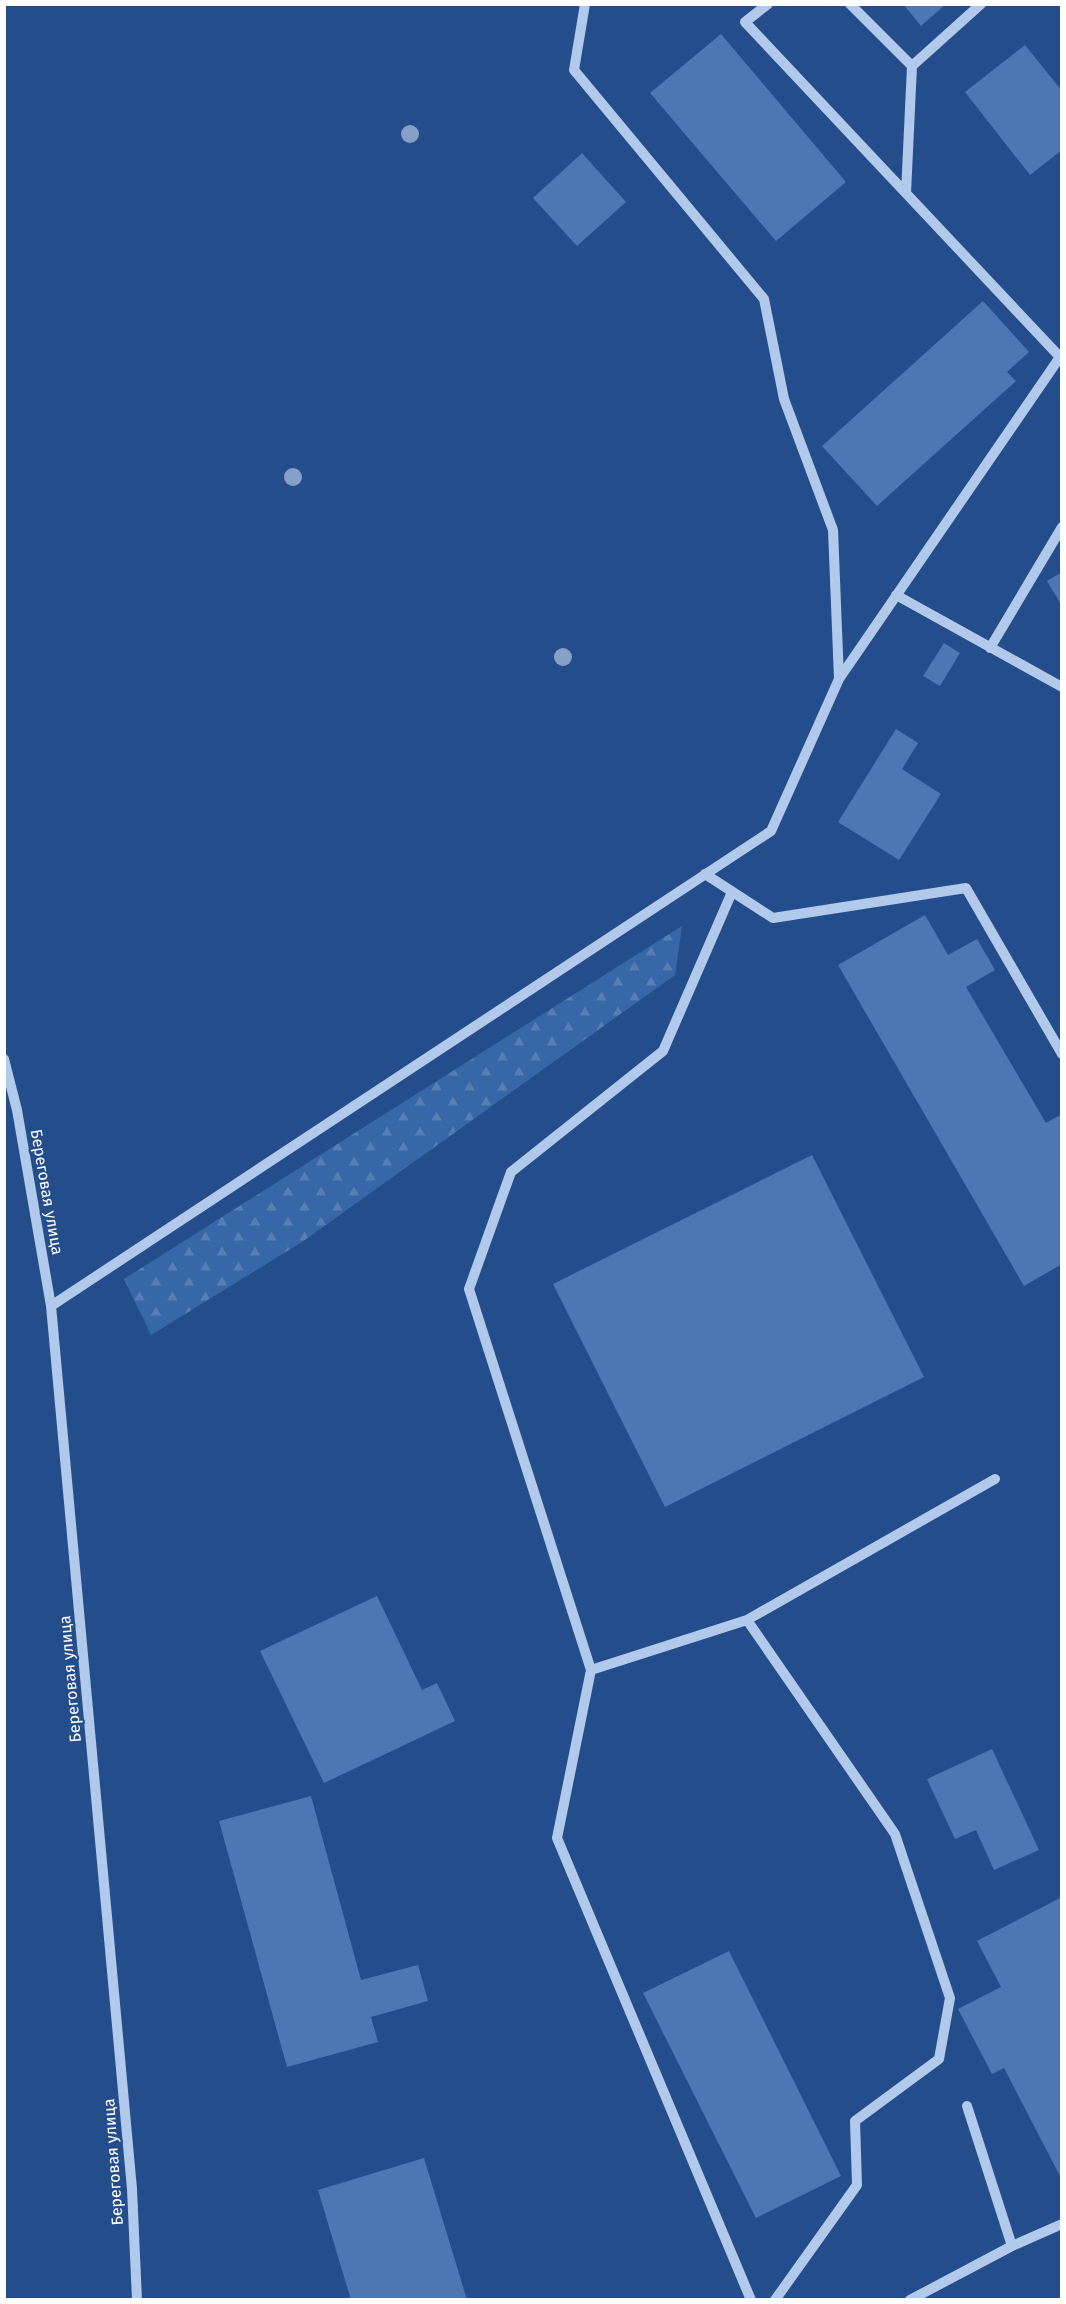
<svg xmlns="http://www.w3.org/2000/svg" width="1066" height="2304" viewBox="0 0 1066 2304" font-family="'Fira Sans',sans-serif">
<defs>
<pattern id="forest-firs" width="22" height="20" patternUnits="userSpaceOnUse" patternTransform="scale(1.5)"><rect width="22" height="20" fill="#3867a7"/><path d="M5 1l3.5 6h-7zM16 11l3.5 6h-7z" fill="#567eb4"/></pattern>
</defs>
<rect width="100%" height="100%" fill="#244e8b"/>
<path fill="url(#forest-firs)" d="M682 926 675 975 302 1242 151 1335 124 1279Z"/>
<path fill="#4c77b2" d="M903 4H946L921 26Z
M721 34 846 182 776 241 650 93Z
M1025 45 1062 91V150L1030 175 965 92Z
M582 153 626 202 577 246 533 198Z
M983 301 1029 352 1007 372 1016 381 877 506 822 446Z
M1062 572V606L1047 581Z
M944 643 960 653 940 686 923 676Z
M896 729 918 743 902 769 941 794 899 860 838 822Z
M925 915 948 955 977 939 995 970 966 987 1046 1123 1062 1114V1264L1024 1286 838 965Z
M812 1155 924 1377 665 1507 553 1284Z
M377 1596 422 1690 437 1683 455 1721 324 1783 260 1651Z
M992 1749 1039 1850 994 1870 976 1830 955 1839 927 1779Z
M311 1796 361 1980 418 1965 428 2001 371 2017 378 2042 287 2067 219 1821Z
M1062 1897V2180L1004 2068 992 2074 958 2009 1001 1987 977 1941Z
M729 1951 841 2176 756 2218 643 1993Z
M424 2158 467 2300H351L318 2190Z"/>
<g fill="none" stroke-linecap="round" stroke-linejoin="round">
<path stroke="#b1c9ea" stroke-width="10" d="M585 4 574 70 764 299 784 399 833 530 839 679
M768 4 745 22 1059 356
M850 4 912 66 981 4
M906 193 912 66
M896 595 1062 687
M990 648 1062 527
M705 874 773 918 966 888 1062 1054
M732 892 663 1051 511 1172 469 1289 591 1670 557 1838 751 2300
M4 1059 17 1110 51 1306 132 2189 137 2300
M51 1306 771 831 839 679 1062 354
M747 1620 895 1834 950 1998 939 2059 855 2121 857 2185 775 2300
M591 1670 747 1620 995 1479
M1012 2246 1062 2224
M910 2300 1012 2246 967 2106"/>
</g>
<g fill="#86a0c7">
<circle cx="410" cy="134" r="9"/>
<circle cx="293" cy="477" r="9"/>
<circle cx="563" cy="657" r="9"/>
</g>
<g text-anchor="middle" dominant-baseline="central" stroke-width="4.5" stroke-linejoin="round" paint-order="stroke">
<g font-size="16" fill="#fff" stroke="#244e8b">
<text transform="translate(47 1192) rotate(80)">Береговая улица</text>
<text transform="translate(70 1679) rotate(-95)">Береговая улица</text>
<text transform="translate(113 2162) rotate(-94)">Береговая улица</text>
</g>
</g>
<rect width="1066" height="2304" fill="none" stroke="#ffffff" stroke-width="12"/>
</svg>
